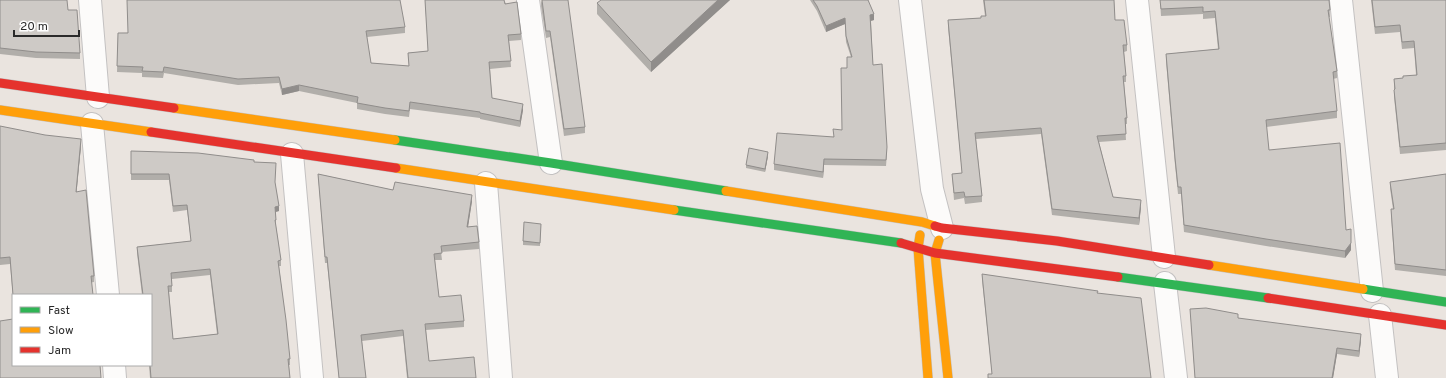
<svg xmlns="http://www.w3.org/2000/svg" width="1446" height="378" viewBox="0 0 1446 378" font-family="Overpass,sans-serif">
<rect width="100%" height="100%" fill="#eae4df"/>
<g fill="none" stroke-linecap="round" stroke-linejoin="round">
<defs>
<path id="street" d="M90 0 98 97
M528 0 551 163
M910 0 932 189 942 228
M1137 0 1164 257
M1341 0 1372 291
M92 124 108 295
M292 154 312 378
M486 183 501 378
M1165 283 1176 378
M1380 315 1387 378
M114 365 115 378"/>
<path id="fast" d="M395 140 551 163 726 191
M674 210 901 243
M1118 277 1268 298
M1363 289 1446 302"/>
<path id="slow" d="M174 108 395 140
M0 110 151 132
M396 168 674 210
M726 191 922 222 935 226
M920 235 918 248 928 378
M939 240 935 253 948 378
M1209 265 1363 289"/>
<path id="jam" d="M0 83 174 108
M151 132 396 168
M935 226 942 228 1057 241 1209 265
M901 243 935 253 1118 277
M1268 298 1446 325"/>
</defs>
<use href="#street" stroke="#c3c1c1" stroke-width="24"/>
<use href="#fast" stroke="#c3c1c1" stroke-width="10"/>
<use href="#slow" stroke="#c3c1c1" stroke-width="10"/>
<use href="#jam" stroke="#c3c1c1" stroke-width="10"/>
<use href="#street" stroke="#fcfbfa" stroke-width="22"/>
<use href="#fast" stroke="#30b455" stroke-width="9"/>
<use href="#slow" stroke="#ff9f0a" stroke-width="9"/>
<use href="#jam" stroke="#e5322d" stroke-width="9"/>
</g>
<path fill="#b1aeaa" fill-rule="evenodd" d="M0 0 68 10 80 53V59L36 58 0 54Z
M425 0H504L521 34V40L509 41 511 67 490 69 492 98 523 110 520 127 480 119V118L410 109 409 117 385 114 357 109V103L299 91 282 95 279 83 238 85 164 73 163 78 142 77V73L117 72 118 33 405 27V33L367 37 371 63 409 66 408 53 428 51Z
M541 0 585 127V133L564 136 550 37 546 38 541 6Z
M601 0H730L651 72 597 14V3Z
M810 0H868L874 20 871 21 873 65 887 153 886 166 824 165 823 178 774 170V164L833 137 842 130 847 68 851 57 846 42 845 24 826 32 817 11Z
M983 0H1114L1115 20 1127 45V51L1124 52 1126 76V82H1124L1127 118V124H1125L1126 140 1099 142 1113 197 1141 207 1139 225 1052 215 1041 134 976 139 982 196V202L965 204 964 198 954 200 952 174 962 173 948 27V20L981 18 985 16Z
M1160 0H1329L1330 17H1329L1337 71V78L1333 79 1337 111V118L1266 127 1269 150 1346 230 1351 250 1345 258 1266 246 1184 232 1181 194H1178L1175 165 1166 61V54L1218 49 1215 18 1203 19V14L1161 16Z
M1371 0H1446V150L1400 154 1394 97V79L1403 78 1416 75 1414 48 1402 49 1400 32 1375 34Z
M0 126 81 146 76 192 94 276V282L13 295V298L10 264 0 265Z
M131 151 254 162 275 183 279 211 276 212V226L281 260V266H279L290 359V365H289L290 378H150L149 365H151V295H142L137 253V247L191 241 187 210 173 212 169 180H131ZM210 275 217 334 173 339 169 292H172V279Z
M768 156 765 172 746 168V165Z
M318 174 393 190 472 201 468 227 479 242V249L441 252 442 260H435L439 297 464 321V327L426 330 429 361 476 378H407L403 336 362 341 366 378H339L327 263H325Z
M1446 174V276L1395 270 1391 215V209H1393L1390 188V182Z
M541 224 540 246 523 245V241Z
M982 274 1098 293 1151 378H988V374H992L982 280Z
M1190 309 1238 318 1361 340 1359 357 1337 354 1333 378H1195Z"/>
<path fill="#908d8b" d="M718 0H730L651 72V62Z
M874 14V20L870 21V15Z
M845 18V24L826 32V26Z
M299 85V91L282 95V89Z
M523 104V110L520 127V121Z
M81 139V146L76 198V192Z
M768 152V156L765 172V169Z
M824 159V165L823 178V172Z
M472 195V201L467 233V227Z
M1141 200V207L1139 225V218Z
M279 206V211L275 212V207Z
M1351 243V250L1345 258V251Z
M1361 334V340L1359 357V351Z
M1337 348V354L1333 378H1332Z"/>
<path fill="#cecac6" stroke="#908d8b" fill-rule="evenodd" d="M0 0H67L68 10H77L80 53 36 52 0 48Z
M127 0H400L405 27 366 31 371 63 409 66 408 53 428 51 425 0H504L505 4 517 2 521 34 508 35 511 61 489 62 492 98 523 104 520 121 480 113V112L410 102 409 111 385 108 357 103 358 97 299 85 282 89 279 77 238 79 164 67 163 72 142 71 143 67 117 66 118 33H128Z
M542 0H568L585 127 564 129 550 31H546Z
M601 0H718L651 62 597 3Z
M813 0H868L874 14 870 15 873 65 882 64 887 147 886 160 824 159 823 172 774 164 777 133 834 137 833 129 842 130 841 68H847V57H852L846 36 845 18 826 26 817 6Z
M984 0H1114L1115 20H1124L1127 45H1123L1126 76H1123L1127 118H1125L1126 134 1097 136 1113 197 1141 200 1139 218 1052 209 1041 128 975 133 982 196 965 197 964 192 954 193 952 174 962 173 948 20 981 18V16H986Z
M1160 0H1329L1330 10H1328L1337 71 1333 72 1337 111 1266 120 1269 150 1340 143 1346 230 1351 229V243L1345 251 1266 239 1184 225 1181 187H1178L1175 158 1166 54 1219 49 1215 11 1203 12V7L1161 9Z
M1372 0H1446V143L1400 147 1394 90 1395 89 1394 79 1403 78V76L1417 75 1414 41 1402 42 1400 25 1375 27Z
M0 126 45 135 81 139 76 192 86 190 94 276H91L93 295H13L10 257 0 258Z
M749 148 768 152 765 169 746 165Z
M131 151 198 153 254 160V162L276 163 275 182 279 206 275 207 276 220H275L281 260 278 261 286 320 290 359H288L290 378H151L150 365H151V295H143L137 247 191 241 187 205 173 206 169 174H131ZM210 269 218 334 173 339 168 286H172L171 273Z
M318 174 393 190 395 182 472 195 467 227 477 226 479 242 441 246 442 253 434 254 439 297 461 295 464 321 425 324 429 361 474 357 476 378H408L403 330 361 335 366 378H339L327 257H325Z
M1446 174V270L1395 264 1391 209H1394L1390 182Z
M524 222 541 224 540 243 523 241Z
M982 274 1098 291 1097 293 1141 298 1151 378H988V374H992Z
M1206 308 1238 314V318L1361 334 1359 351 1337 348 1332 378H1195L1190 309Z
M13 319V365H100L101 378H0V321Z"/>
<rect x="12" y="294" width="140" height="72" fill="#ffffff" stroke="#aaaaaa"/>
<rect x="20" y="307" width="20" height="6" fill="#30b455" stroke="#aaaaaa"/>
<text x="48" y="314" font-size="12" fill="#2a2a2a">Fast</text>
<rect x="20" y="327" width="20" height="6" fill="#ff9f0a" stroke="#aaaaaa"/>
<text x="48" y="334" font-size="12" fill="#2a2a2a">Slow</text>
<rect x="20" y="347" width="20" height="6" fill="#e5322d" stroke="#aaaaaa"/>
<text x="48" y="354" font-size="12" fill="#2a2a2a">Jam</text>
<path d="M14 30v6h65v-6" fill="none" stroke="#2a2a2a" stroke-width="2"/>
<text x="20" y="30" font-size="12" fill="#2a2a2a" stroke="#ffffff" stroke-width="3" paint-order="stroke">20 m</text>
</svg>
